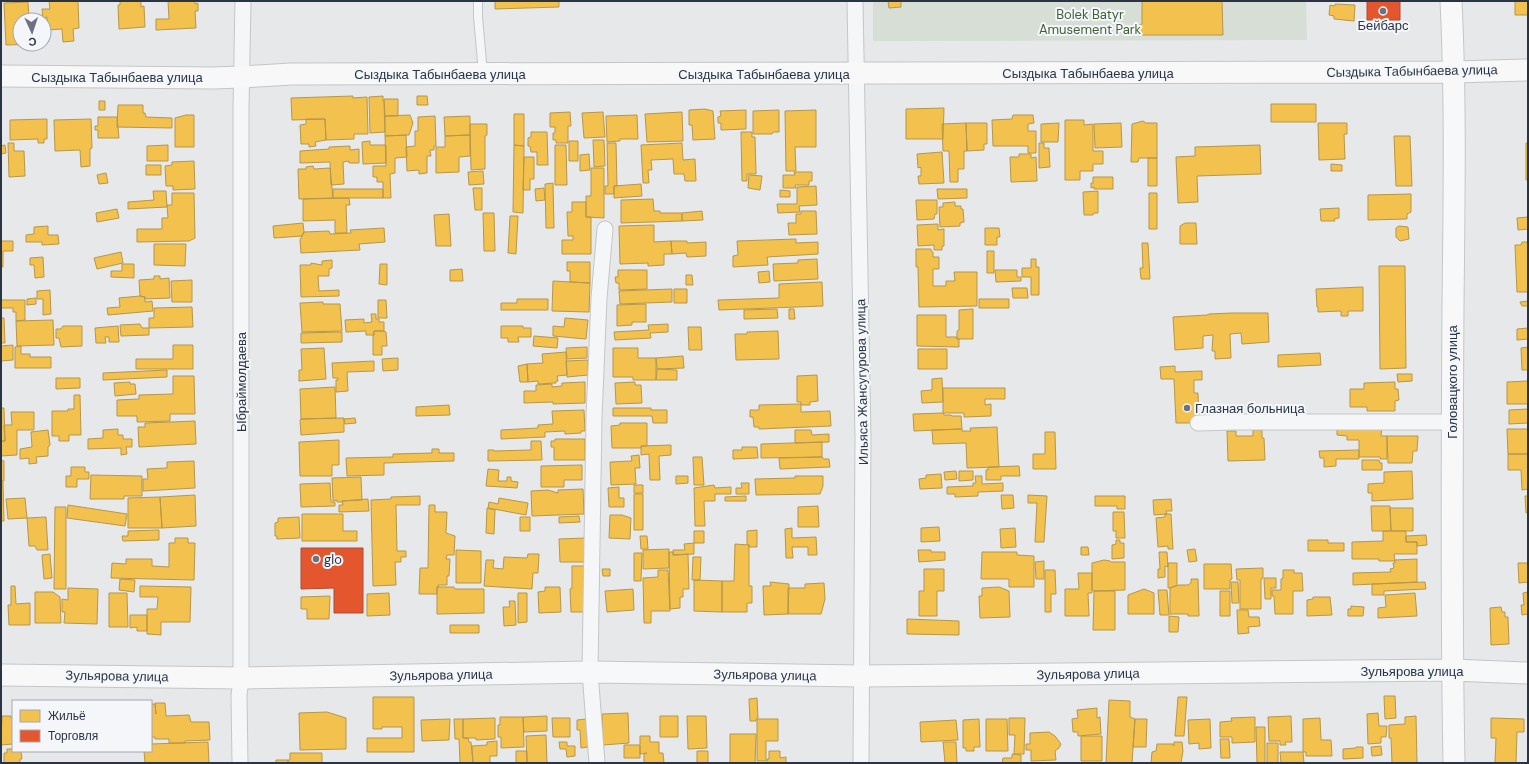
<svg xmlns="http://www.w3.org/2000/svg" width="1529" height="764" viewBox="0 0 1529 764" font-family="'DM Sans',sans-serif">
<rect width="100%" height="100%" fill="#e6e8ea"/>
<path fill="#d6ded6" d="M873 1H1306L1307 40 873 41Z"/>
<path fill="#f2c14e" stroke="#b6974b" d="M49 1H78L79 28 73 29 74 41 63 42 62 29 48 30 47 17 43 18 42 9H50Z
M120 1H141V7L144 6 145 27 119 29 118 5H120Z
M168 1H195V4L198 3V11H195L196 28 156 30V19H169Z
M495 1H559V7L495 9Z
M888 1H901V7L889 8Z
M1142 1H1222L1223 35H1138V26L1142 24Z
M1515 1H1528V15H1515Z
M28 2 29 20H20V44H36L6 45 4 3Z
M1335 4 1355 5 1354 21 1334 19V16L1329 15 1330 5 1335 6Z
M353 96V98L367 97 368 134H354V139L326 140 325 119 292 120 291 98Z
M383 96V101H384L385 132 370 133 369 97Z
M417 96H427L428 105H417Z
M384 99H398V116H385Z
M99 101H105V110H99Z
M1271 104H1316V122H1271Z
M118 105H143V113H145L146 117 172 118V128L117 127Z
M944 108 943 139H906V109Z
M705 109 713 111 715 139 693 140 692 125H689V110Z
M746 110V129L721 130V123H718V117L721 116 720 111Z
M779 110V132H773L772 134H753V111Z
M816 110V147H795L796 171H786L785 111Z
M570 112 571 126H568V143H556V140H553V133H555V127H550V113Z
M603 112 605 137 584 138 582 113Z
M682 112 683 141 647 142 645 114Z
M514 114H524V146L514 145Z
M186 115H194V147H175V118Z
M410 115 413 123 409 135 385 136V116Z
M637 115 638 139H620V141L607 142 606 116Z
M1013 115H1033L1034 123 1028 124V131H1036V153H1028V146H993L992 120 1012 119Z
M435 116 436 146H434V150H430L431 156H427V173L419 174V170L407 171 406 147 415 146V131H418V117Z
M470 116V135L445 136 444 117Z
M98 117H117L119 138H98V130H95V126H98Z
M47 119V139H44V143H38V139L10 140V120Z
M91 119 92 148 90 149V166L81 167 80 150 55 151 54 120Z
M306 119H325L326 140 315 142 316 146 309 147V144H301L300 125 306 124Z
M1065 120H1084V125L1093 124V151H1103V164H1093V171H1080V180H1065Z
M1143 121 1146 123H1157V158H1139L1138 162H1131L1132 124Z
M966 123H987V144H984V150L967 151Z
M966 123 967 151H964V169H958V182H950L949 151H943L942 124Z
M1059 123 1058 142H1041V124Z
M1121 123 1122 147 1095 148 1094 124Z
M1318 123H1347V134H1344L1345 159 1319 160Z
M470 124H487V135L485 136V169L471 170Z
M531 132H547L548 165H537V152H531L530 146H528V138L531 137Z
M741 132H752V137H755L756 174H747V181H742Z
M406 135 407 157 395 158V173L390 174 391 198H383V182H377V177H373V166H386L385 136Z
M470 135V156L459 157V172L436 173V147H445V136Z
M1394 136H1410L1412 186H1396Z
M593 140H604L605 166 594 167Z
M370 141V145H386V163L363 164 362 142Z
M569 141H578V161H569Z
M8 143H14V151H24L25 176 9 177Z
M607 143H616L617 186H614V194H605V186H608Z
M682 143 683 160 695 159 696 181H685L684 174H674L673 159 651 160 652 170H648L649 183H643L641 145Z
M1039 143H1044V148H1049L1050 167 1039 168Z
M1526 143H1528V180H1526Z
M5 145 6 153 1 154V146Z
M168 145V161H147V146Z
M514 145 524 146 523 213 513 212Z
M555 145H566L567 185H555Z
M1260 145 1261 174 1197 176 1198 202 1178 203 1176 157 1195 156V147Z
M350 146V150L359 149V163H349V161L343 162 344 184 331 185 330 162 300 163V151L329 149V147Z
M942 152 944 183 919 184 918 176H921V167L918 168 917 154Z
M589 154 590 170 580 171V155Z
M1019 154H1031V158L1036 157 1037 181 1011 182 1010 157H1019Z
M524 157H534V179H530V190H523Z
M1148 158H1157V186H1148Z
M194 161 195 189 173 190V186H166L165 166 172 165V162Z
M1331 164 1342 165V171H1331Z
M146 165H161V175H146Z
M313 166 314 169 330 168 333 198 299 199 298 169H306V167Z
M591 168H604V218L586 217V196H591Z
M483 171 484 184 469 185 468 172Z
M794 172H812V181H809V185H795L796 188H783V175H795Z
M106 173 108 183 99 184 97 175Z
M749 175 762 176 760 190 748 188Z
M1093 177H1113V189H1094V187L1091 188V183H1093Z
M553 183 554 228H546L545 184Z
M641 184 642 196 614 198V186Z
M816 186 817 205 799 206 800 212 778 213 777 204H797V187Z
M473 188H482V210H475Z
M544 188 545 200 536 201 535 189Z
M333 189H383V198H333Z
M937 189H967V198L938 199Z
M780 190 790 191V197H780Z
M153 191H166L167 207 128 209V202L154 200Z
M1098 191V213H1094L1093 215H1084L1083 192Z
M172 193H194L195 238 189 241 137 242V229H162V218H168L167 205H172Z
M1149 193H1157V229H1149Z
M1411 194V212L1407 214V219L1368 220V195Z
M349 198 350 205H346L347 233H335V220L303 221V199Z
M653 199 654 211H660V213H682V221L621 223V200Z
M916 200H937V214H935L934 219 917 220Z
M572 202H586V217H591V254H562V240H573V236H568L567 212H572Z
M955 202V206H961V209H963L964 222 960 223V226L940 227 939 207H943V203Z
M1339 208V218L1334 219 1335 221H1321L1320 209Z
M117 209 119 218 97 222 96 213Z
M702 211 703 220 682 221V213Z
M801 211H816L817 234 789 235 788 223H796V214H801Z
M483 213H494L495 251H484Z
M449 214 451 246H436L434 215Z
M510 216H518L516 254 508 253Z
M1528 217V233V229L1518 230 1517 218Z
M303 223 304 232 302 236 274 238 273 226Z
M1185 223H1196L1197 244H1180V226Z
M938 224V230L944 229V246H942V250H934V245L918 246 917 225Z
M654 225V242L671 241 672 254H664V265L648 266V263L620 264 619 226Z
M48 226V235H58L59 244 42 245V242H26V235L34 234V227Z
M1399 226 1408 227 1409 239 1400 241 1396 237V228Z
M384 228 385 242 359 244 360 250 301 253 300 240 304 232 329 231 330 234 351 233 350 230Z
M985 228H999L1000 237H997V245H985Z
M796 239V243L818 242V254L767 257 768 265 733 267V256L738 255 737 241Z
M1 241H13V251H3V267H1Z
M671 241H687V243L706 242V256L687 257 686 253 672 254Z
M1522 242H1528V292H1517L1515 245H1521Z
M1142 243H1148L1150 279H1141L1140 268H1143Z
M154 244H186L185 266 154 265Z
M916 249H931V251L933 252V257H939V269H933V286H946V281H955L954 272H977V306L919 307 918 267H916Z
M987 251H994V273H987Z
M121 252 123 263 97 269 94 258Z
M43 257 44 277 35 278 34 265H30V258Z
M817 259 818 279 774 281 773 264 798 263V260Z
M1031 259H1036V267H1039V295H1031V277H1022V268H1031Z
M332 260V268L329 269V276H318L319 291 339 290V296L301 297 300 265H311V263L322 265V261Z
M567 262H590V283L570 282V271H567Z
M122 264H134V278L111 277V271H122Z
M380 264H387V285L379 284Z
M1379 266H1405L1406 368 1380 369Z
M462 269 463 281H450V270Z
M618 270H647V289L619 290V283H616L615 277H618Z
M995 270H1017V277H1021V281L996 282Z
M769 271 770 282 759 283 758 272Z
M686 275H692L693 285H686Z
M154 276H160V279L169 278 170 298 145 299V297L140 296 139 280 154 279Z
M192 280V302H172L171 281Z
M553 281 590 283 589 312 552 311Z
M822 282 823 306 719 310 718 300 779 298V284Z
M1363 287V311H1348V316H1341V311L1318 312V307H1317L1316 289Z
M1012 288H1027L1028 298H1013Z
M672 289V302L620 304 619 291Z
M674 289H687V303H674Z
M50 290 51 314 43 315V299H37V291Z
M140 296 145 297V302L152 301 153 311 108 315 107 308 120 307 119 298Z
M36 298V304L27 305V299Z
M517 299H548V310H501V303H517Z
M979 299H1009V308H979Z
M1 300H25V320L16 321V312H13V308H1Z
M378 300H386L387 318H378Z
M1528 301V306H1522L1520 302Z
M323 302V304H340L342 331 302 332 300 303Z
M646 304V322H632V325L617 326V305Z
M192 307 193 327 149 328V318H154V308Z
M777 309 778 318 744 319V310Z
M789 309H794L795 319H789Z
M973 309V339H957V331L959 330V310Z
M1232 313H1268L1269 342 1242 344 1241 333 1230 334 1231 358 1215 359V351H1212L1213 335 1203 336V348L1175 350 1173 317 1207 315 1209 314Z
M371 314H376V319H379V322H384V331H374V335H366V331L346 332 345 320 364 319V323L372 322Z
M917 315H946V337H957V339H959V347L917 346Z
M1 318H4L5 343H1Z
M565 318 588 320 586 339 553 336V326L564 327Z
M53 320 54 345 17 346 16 321Z
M140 324 142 328H149V335L121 336 120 325Z
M668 324V332L650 333 651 338 615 340 614 332 649 330 648 325Z
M63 326H82V346L61 347 59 338H56V329H61Z
M118 326 119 342H109V337H105L106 343H96L95 328Z
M501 326H523V328H531V337H518L519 342H508V338H501Z
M688 327H701L702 350H689Z
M1528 328V339L1517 340V329Z
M374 331H384L386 332 387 346H382V355H373V335H374Z
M778 331 779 359 736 360 735 334H747V332Z
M342 332V342L301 343V333Z
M534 336 558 338 557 348 533 346Z
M13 345V360L1 361V346Z
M173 345H193V369H136V359H173Z
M21 346V354H30V357H51V368H15V347Z
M587 347V358L567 359 566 348Z
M1528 347V370H1522L1521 348Z
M324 348 326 379 299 381V370H302L301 349Z
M613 348H638V358H656V380H633V377H613Z
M918 349H947V369H918Z
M566 352 567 375 557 376 558 381H556V383L538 384V381L528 382 527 364 543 363 542 354Z
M1320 353 1321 365 1278 367V355Z
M683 356 684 368 657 369 656 358Z
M398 358V370L383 371 382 359Z
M588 360V375L567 377 566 361Z
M374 361V371L347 372 348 391 336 392V380H338V378H333L332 363Z
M527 364 528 382H520L518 366Z
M1175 366V372L1202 371V380H1194V393H1198L1199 423H1176L1174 379H1161L1160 367Z
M657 369 677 370V380H656Z
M167 370V377L103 380V373Z
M1397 374H1412V381L1398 382Z
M817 375 818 401 810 402V405H801V402H797V376Z
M173 376H194L195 414H170V421L137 422V416H117V400L139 399V395L173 394Z
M56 378H80V388L56 389Z
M942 378 943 402 922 403 921 391 932 390V379Z
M1528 381V404H1507V382Z
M130 382V384H135L136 394 115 396 114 383Z
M585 382V403L553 404V402L524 403V391H536V385L552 384V387L562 386V383Z
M635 382V385H641L642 403 616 404 615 383Z
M1395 382V389H1398L1399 400 1395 401V411H1367V407H1350V389H1364V383Z
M335 387 336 418 301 419 300 389Z
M943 388H1005V399H985V405L991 404V416L964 417V413H943Z
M74 395H80L81 435H69V441H59V436H52V411H68V409H74Z
M801 404V412L830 411 831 426 759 429V427H754L753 417H750V410H759V405Z
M449 405 450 415 416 416V407Z
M1 408H4L5 441H1Z
M613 408H651V410H667V423H653L652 416H613Z
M1528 409V423L1509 424V410Z
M584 410 585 431H581V433L565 434V431L545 432V437L501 439V430L538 428V425L553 424 552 411Z
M11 412H34V430H17V455L1 456V441H5L4 425H12Z
M943 413 944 415H951L952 416H961L962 429 914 431 913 414Z
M344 418V432L301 435 300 420 301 419Z
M355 418 356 423 345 424 344 419Z
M195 421 196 444 139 447 138 427H145V423Z
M620 423H647V446H641V448H612L611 426 620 425Z
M997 427 999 467 967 468 966 443 933 444 932 430 962 429V431H971L970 428Z
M1337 427H1382L1381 436H1387V459H1380V457H1359V440H1347V436L1337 435Z
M118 429V435H123V439H132V447H126L127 454 121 455V448L88 449V439L103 438V430Z
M1507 429H1528V454H1508Z
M48 430 50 445 48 447V456L36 457 37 463 29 464V458L20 459V449L32 447 31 432Z
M795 430H811L812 435 829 434V442L795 443Z
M1253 430H1262V438H1264L1265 460 1228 461 1227 431H1236V436H1253Z
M1045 432H1055L1056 469H1033V454H1045Z
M1387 436H1418L1417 451H1413L1412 463H1388Z
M555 439H585V460H554V447H551V441H555Z
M339 440V465H332V476H300L299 442Z
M531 441H541L542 460 488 461V450H494V451L531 450Z
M822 442V457L761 458V444Z
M671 445V455L659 456 660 480H650L649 454 641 455V446Z
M742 447H757L758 458 733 459V450H742Z
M432 449H439V453H454V461L384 463V475L347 476 346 458 393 457V454L432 453Z
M1359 450V459H1336V466L1324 467V458H1320L1319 451Z
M1508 454H1528V489L1522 490 1521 470H1508Z
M639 455 640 468H635L636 484 611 485 610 462 632 461 631 456Z
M693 457H702L704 485H694Z
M822 457 824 459H829L830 467 780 469 779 458Z
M1 460 4 461V481H1Z
M1362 460H1379L1380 463H1382V470H1362Z
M194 461 195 488 143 491V479H148L147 469 167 468V462Z
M582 465V480H564V487H541V466Z
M1019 466 1020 476H1001V480H986V470H988V467Z
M71 467H85V472H89V479H77V487H66V476H71Z
M488 469 499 470 498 481H507V477H511V481L518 482 517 488 486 486Z
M956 471 957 479 945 480 944 472Z
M959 471H973V480L959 481Z
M1412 471 1413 499 1372 501V493H1368V484L1384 483V472Z
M941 474 942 488 920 489 919 479 926 478V475Z
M91 475 142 476V496H124V499H90Z
M676 476H688V483L676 484Z
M795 476H823V486L820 494 756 495 755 479 795 478Z
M975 476H982V484L1003 483V491L978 492V496L955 497V494H947V487L973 486V483H976Z
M361 477 362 500 342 501 343 502H337V500L333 501 332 478Z
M1 482H3L4 521H1Z
M330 483 331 502H335V506L301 507 300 484Z
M741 483H749V494H736V488H742Z
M634 485H643V493H634Z
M714 485 715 488 731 487V494H715V501H704L705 526H695L694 488Z
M619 487V498H624V507H609L608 488Z
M583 489 584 514 532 516 531 491 548 490 558 493V490Z
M634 494H643V530H634Z
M195 495 196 526 162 528 160 497Z
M1001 495H1013L1014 508 1002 509Z
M1028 495 1047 496 1044 542H1035L1037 503H1028Z
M420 496V505H396L397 551H406V557H401V562H395L396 585 373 586 371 500 391 499V497Z
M746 496V501H725V497Z
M1095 496H1125V509H1117V506H1095Z
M1525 496H1528V512L1526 513Z
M160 497 162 528H128V498Z
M25 498 27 518 8 519 6 499Z
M499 498 528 503 526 515 488 508 489 502 498 504Z
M368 499 369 511 339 512V505H343L342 501Z
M1171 499 1172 511H1166L1167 514 1154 515 1153 500Z
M68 505 127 514 125 526 67 518Z
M429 505H435V512H447L446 533 455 536 454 555H447L446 559H450L449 576H447V585H438L439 587H437V594H419L420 568H428Z
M818 506 819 527H798V507Z
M1371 506H1390L1391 531H1372Z
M55 507H66V589H54Z
M487 508 495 510 494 534 486 533Z
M1390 508H1413V531H1391Z
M1113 512H1124L1125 538H1116V531H1113Z
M302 514H343V531H357V541H302Z
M1165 514H1171L1173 549H1168V546L1158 547 1156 518 1165 517Z
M610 515H622L631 518 630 539 609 538Z
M579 516 580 522 559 523V517Z
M46 517 48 550H37L35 546H29L27 518Z
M299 517 300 538 277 539V536H275V523L278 522V518Z
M520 517H530V531H520Z
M939 527 940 541 921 542V528Z
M792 528V538L816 537 817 555H808V547H792L793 558H786L785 529Z
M1015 528 1016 547 1001 548 1000 529Z
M159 530V540L123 541 122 536H128V531Z
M757 530V547H749V545L747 544V531Z
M694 531H704V543H694Z
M1383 531H1406V542H1417V554H1394L1395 561H1379V559H1352V542L1383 541Z
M1426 535 1427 545 1417 546V542H1406V536Z
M640 536H647L648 549H641Z
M175 538H188V543H195L194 580 111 578 112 563 126 564V559H152V566L169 567V543H175Z
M585 538V562H560L559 539Z
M1116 540H1120V543H1124V558L1112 559V545L1116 544Z
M1308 540H1328V543H1344V551H1308Z
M694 543V554L673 555V550H685L684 544Z
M735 544 749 545V586H752V603H747V612H722V581H734Z
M1081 547H1088L1089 555H1081Z
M669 549V568L643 569V550Z
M1195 549 1197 561 1189 562 1187 550Z
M456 550 481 551V583H456Z
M918 550H931V552H945V560L919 562Z
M669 552H673V555L688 554 689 589H683V597H680V608L670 609Z
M982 552H1017V555L1034 556V587H1009V579H981Z
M1159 552H1167L1168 567 1165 566V577L1158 578V569H1160Z
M634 553H642L641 581H634Z
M50 554 52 578 44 579 42 555Z
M528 554H539L538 573H533L532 589 484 586 486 560H494L493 568 503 569 504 557 527 558Z
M693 557H701L700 580H692Z
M1417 559V582L1353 585V573L1391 572 1390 569 1394 568 1393 563H1395V560Z
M1104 560 1110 561 1111 562H1125V590L1094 591 1092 590V563Z
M1044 561V579H1036L1035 562Z
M1168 563H1177V585L1170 588H1168Z
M1518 563H1528V582L1519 583Z
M1204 564H1231L1232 579 1230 580V589H1204Z
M572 566H585L586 612H571L570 589 572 588Z
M1263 568V578L1261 579V609H1240V580H1237L1236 569Z
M602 569H610V576H603Z
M924 569H944V591H937V616H919V591H924Z
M658 570H668L670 611H651V623H644L643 578 658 577Z
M1045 570H1055L1056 594H1051V612H1045Z
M1283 570H1294V573H1302L1303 591H1293V614H1275L1274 596H1272V590H1281V579L1283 578Z
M1078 573H1092V593H1088L1089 616H1065V589H1079Z
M1264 578H1276V588H1271V599H1265Z
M120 579 135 580 134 592 119 590Z
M1191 579H1198L1199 616H1188V614H1170V588L1179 585H1188L1191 583Z
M694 580 722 581V612L694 611Z
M770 582 789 584 788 614 764 615 763 586H771Z
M1231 582H1238L1239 603H1232Z
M1425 582 1426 589 1384 591V595H1372V584Z
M824 583 825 599 821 614H788V588H805V584Z
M11 586H15L16 604 30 603V625H9L8 605H11Z
M140 586 191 587 190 622H161V635L147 634V609H157L158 597H140Z
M437 587H454L455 589H484V613L437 614Z
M545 587H560L561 612 539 613 538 592 545 591Z
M999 587 1009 591 1010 617 980 618 979 596H982V588Z
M68 588 98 589 97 624 64 623 65 612H62V599L68 600Z
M633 589 634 610 607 612 605 591Z
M1144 589 1154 593V614H1128V595Z
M1158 590H1167L1169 615H1160Z
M1094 591H1115V630H1093Z
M1220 591H1230V616H1220Z
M35 592H53L60 597 61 623H35Z
M1528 592V614L1522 615 1521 605H1524L1523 593Z
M109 593H127L128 627H109Z
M389 593 390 615 367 616V594Z
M518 593H527V622L518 623Z
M1415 593 1417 616 1378 618V608L1386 607 1385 595Z
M330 596 329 619H307V609H301V597Z
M1313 597H1330L1332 615 1307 616V600L1313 599Z
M509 601H515L516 625 504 626 503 607H510Z
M1351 606 1364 607 1363 616H1348V609H1351Z
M1501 607 1502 612H1505V617H1508L1509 644 1491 645 1490 608Z
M1237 610H1248L1249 617H1259L1260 626 1248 627 1249 633 1238 634Z
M130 615H147V631H137V627L130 628Z
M1169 616 1179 617 1178 632H1169Z
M907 619 959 621V635L907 634Z
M450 625H479V633H450Z
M1384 696H1395L1396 718 1385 719Z
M373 697H414V752H367V738H402V727H382V729H373Z
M1178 697H1187L1184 736H1175Z
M757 698 758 718 756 719V721H750L749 699Z
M1109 700 1130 701V717L1135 719 1132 763H1106Z
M155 703H165L166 716 189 715 191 722H209L210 740 185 741V743H169V739H155V737H152V744H151V704H155L156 714Z
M1097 708V718L1100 717 1101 734 1078 736V732H1073L1072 719 1078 718 1077 710Z
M327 712 346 718V749L300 750 299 713Z
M628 713 629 743 603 745 602 714Z
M1378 713 1379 726H1387L1386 737H1381V743L1368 744 1367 714Z
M2 716H11V718H13V744L1 745Z
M547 716V731L524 732 523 717Z
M660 716H678V737H660Z
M687 716H706L707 748 688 749Z
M1291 716 1292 742H1285L1286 745H1280V741H1269L1268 717Z
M1416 716 1417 763H1392L1391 738H1389V725L1405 724V717Z
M500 717H523L524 747 501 748V737H498V725H500Z
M1255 717V742L1232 743V737H1220V722L1232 721 1231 718Z
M495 718V739L476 740V738H463V719Z
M552 718H570V737H553Z
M1009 718H1025L1024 754H1014L1015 735H1009Z
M1320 718 1321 740H1331L1332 756H1306V752H1303V719Z
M1491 718 1524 719V732H1517L1516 763H1495L1496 738H1491Z
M450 719 449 740 422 741 421 720Z
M454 719H463V738H468L469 742H471L473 763H460L459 739H455Z
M586 719 588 747 581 748 580 730H577V720Z
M757 719H778V741H766V761H757Z
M979 719 980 747H974V751H966V748H963V720Z
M986 719H1007L1008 751H986Z
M1135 719H1147L1146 747H1133Z
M1210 719 1211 748 1199 749V743L1189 744 1188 720Z
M956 720 958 740 921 742 920 722Z
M1256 727H1265V763H1257Z
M1049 732 1055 736 1061 744 1059 748 1055 751 1056 760 1031 761V750H1026V744H1030V733Z
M730 734H756L755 763H730Z
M546 735 547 763H527L526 736Z
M640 736H650V742H659V753H663L664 763H644V754L647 753 640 754Z
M1081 736H1102V761H1081Z
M1220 739H1229L1230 758H1221Z
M497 741V756H490V763H473L472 746 487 745V742Z
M208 742 209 763H145L144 751H151V744Z
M559 742H567V746H575V756L567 757 566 749H560Z
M943 742H956L957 763H945Z
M1174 742H1182L1183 751 1181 763H1151L1152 752 1156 751 1157 744H1173L1174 746Z
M1267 743H1278V763H1267Z
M624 745H640V758H624Z
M1381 746 1382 755 1372 756 1371 747Z
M1356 747H1363V758L1343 759V749L1356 748Z
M7 749H13V751H21L22 759H20V763H4V753H7Z
M516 751H527V763H516Z
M697 751H708V763H697Z
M769 751H780V758L786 757V763H767V759H769Z
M1280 752H1303L1304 763H1281Z
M290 753H322V763H288V760H290Z
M1012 754 1021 755V763H1002L1003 758H1012Z
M276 760H288V763H276Z"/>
<path fill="#e4572e" stroke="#ac4c35" d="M1367 1H1400V20H1367Z
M301 548H363V613H334V588L301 589Z"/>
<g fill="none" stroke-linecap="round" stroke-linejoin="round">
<defs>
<path id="lane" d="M478 1V17L483 73"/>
<path id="street" d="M855 1 863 438 861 763
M1198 423 1234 422H1452
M240 763 239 696 241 678V108L243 1
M597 763 590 672 594 417 599 298 605 229"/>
<path id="secondary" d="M1451 1C1456 103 1454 205 1453 307 1452 459 1451 611 1454 763
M1 76 213 78 242 77 291 74 1455 72 1528 70
M1 675 241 678 590 672 862 676 1452 670 1528 673"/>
</defs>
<use href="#lane" stroke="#c4c6c8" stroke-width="10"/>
<use href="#street" stroke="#c4c6c8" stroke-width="17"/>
<use href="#secondary" stroke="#c4c6c8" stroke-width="23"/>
<use href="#lane" stroke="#f5f6f7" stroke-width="8"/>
<use href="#street" stroke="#f5f6f7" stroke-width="15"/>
<use href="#secondary" stroke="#f8f8f8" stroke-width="21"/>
</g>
<g fill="#6c737f" stroke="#f4f6f9" stroke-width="1.5">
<circle cx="1383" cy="11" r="4"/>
<circle cx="1187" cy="408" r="4"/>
<circle cx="316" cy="559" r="4"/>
</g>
<g text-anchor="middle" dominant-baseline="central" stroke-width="4" stroke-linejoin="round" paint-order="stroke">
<g font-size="13" fill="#3f6138" stroke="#f4f6f9">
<text x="1090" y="14">Bolek Batyr<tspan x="1090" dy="15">Amusement Park</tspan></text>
</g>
<g font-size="13" fill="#2b3445" stroke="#f4f6f9" text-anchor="start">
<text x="1383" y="25" text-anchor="middle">Бейбарс</text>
<text x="1195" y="408">Глазная больница</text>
<text x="324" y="559">glo</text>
</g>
<g font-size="13" fill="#2b3445" stroke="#f4f6f9">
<text transform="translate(1412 71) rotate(-1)">Сыздыка Табынбаева улица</text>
<text x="1088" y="73">Сыздыка Табынбаева улица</text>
<text x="440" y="74">Сыздыка Табынбаева улица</text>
<text x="764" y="74">Сыздыка Табынбаева улица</text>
<text x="117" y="77">Сыздыка Табынбаева улица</text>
<text transform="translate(241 382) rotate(-90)">Ыбраймолдаева</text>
<text transform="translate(862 382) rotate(-91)">Ильяса Жансугурова улица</text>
<text transform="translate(1452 382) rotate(-90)">Головацкого улица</text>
<text x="1412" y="671">Зульярова улица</text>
<text transform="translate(1088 674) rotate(-1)">Зульярова улица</text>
<text transform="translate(441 675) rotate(-1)">Зульярова улица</text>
<text transform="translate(765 675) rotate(1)">Зульярова улица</text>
<text transform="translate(117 676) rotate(1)">Зульярова улица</text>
</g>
</g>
<rect width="1529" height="764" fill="none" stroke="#2b3445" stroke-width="4"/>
<rect x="12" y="700" width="140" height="52" fill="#f4f6f9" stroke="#a4a8b1"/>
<rect x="20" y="710" width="20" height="12" fill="#f2c14e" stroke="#a4a8b1"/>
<text x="48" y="720" font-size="12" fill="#2b3445">Жильё</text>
<rect x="20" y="730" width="20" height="12" fill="#e4572e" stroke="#a4a8b1"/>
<text x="48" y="740" font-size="12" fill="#2b3445">Торговля</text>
<g transform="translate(32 32) rotate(177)"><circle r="19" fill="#f4f6f9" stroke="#a4a8b1"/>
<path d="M0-3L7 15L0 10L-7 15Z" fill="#6c737f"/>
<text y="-6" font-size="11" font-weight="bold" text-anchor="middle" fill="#2b3445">С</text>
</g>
</svg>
